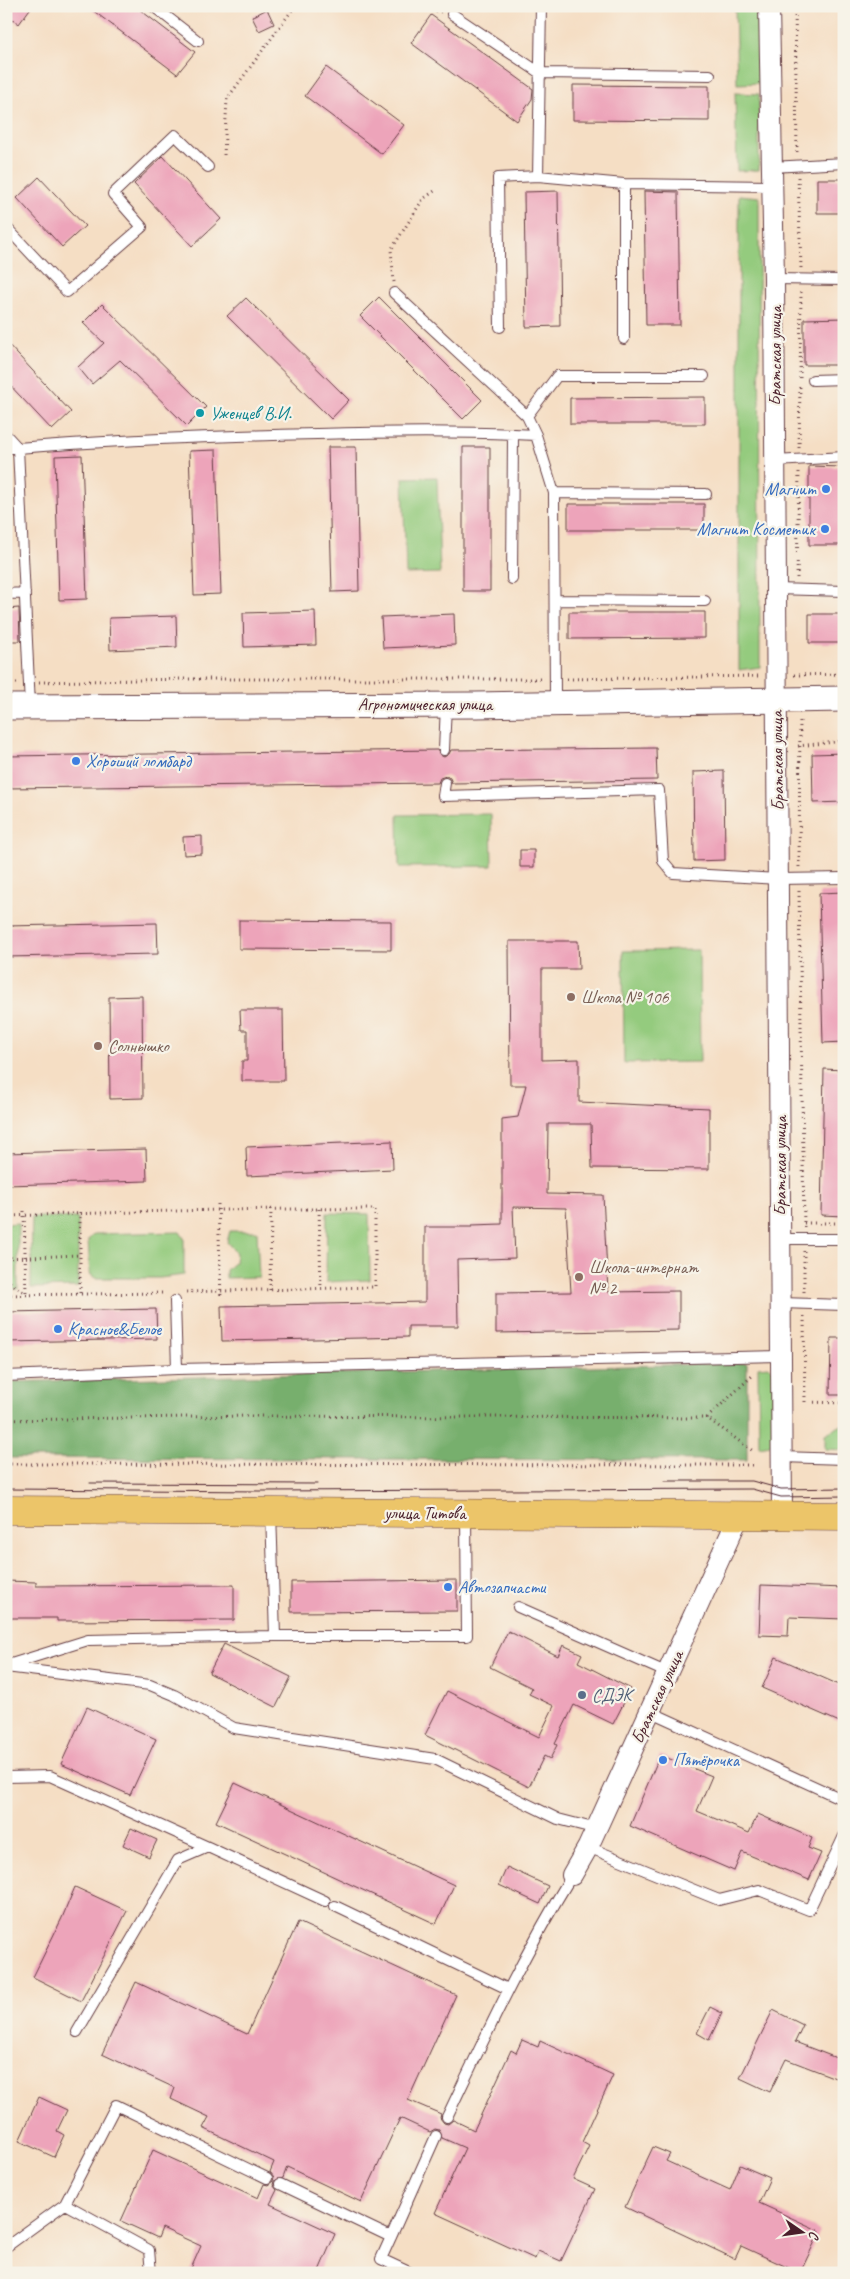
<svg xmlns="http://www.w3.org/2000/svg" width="850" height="2279" viewBox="0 0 850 2279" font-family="Caveat,sans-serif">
<rect width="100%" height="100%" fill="#f7f3e8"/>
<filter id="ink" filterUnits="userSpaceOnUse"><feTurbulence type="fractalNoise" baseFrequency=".02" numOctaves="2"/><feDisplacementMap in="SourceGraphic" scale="10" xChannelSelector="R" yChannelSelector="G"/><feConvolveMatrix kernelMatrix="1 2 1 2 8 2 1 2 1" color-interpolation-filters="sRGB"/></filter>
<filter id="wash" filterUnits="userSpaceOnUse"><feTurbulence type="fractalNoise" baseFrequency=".0096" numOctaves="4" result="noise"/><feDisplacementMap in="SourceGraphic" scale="20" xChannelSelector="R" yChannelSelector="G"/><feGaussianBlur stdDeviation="1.12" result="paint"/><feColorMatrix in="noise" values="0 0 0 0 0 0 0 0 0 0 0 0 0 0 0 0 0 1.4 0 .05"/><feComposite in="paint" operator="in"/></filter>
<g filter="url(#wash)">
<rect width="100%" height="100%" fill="#f5dec4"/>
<path fill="#94cb7e" stroke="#6f7554" d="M735 6H760L762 83 737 84Z
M735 93 759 94V170L737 171Z
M739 195 759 197 760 667 739 670Z
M437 477 440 573 406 574 403 478Z
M491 814 492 866 399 867 398 815Z
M699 950 700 1062 624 1063 623 951Z
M327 1213 369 1214 370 1280 326 1282Z
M32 1217 78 1218V1287L31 1288Z
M18 1223V1289H6V1224Z
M230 1231H257L259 1277 226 1278V1270L235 1262 236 1253 227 1242Z
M180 1232 184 1238V1275L160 1278H95L90 1274 88 1240 94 1234Z
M769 1366 776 1373 775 1442 770 1445 759 1447 758 1367Z
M844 1424V1450L825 1449V1434Z"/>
<path fill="#77af6d" stroke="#60674c" d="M747 1363V1460L6 1458V1382Z"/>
<g id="blocks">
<path fill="#eda4ba" d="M6 6H32L19 24 6 14Z
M87 6H135L195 52 177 74Z
M267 9 274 24 259 31 252 17Z
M431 15 533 89 532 99 517 121 411 43Z
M326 67 404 125 382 154 305 96Z
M573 85 709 86V121L573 120Z
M163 156 221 219 192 246 134 184Z
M39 177 85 226 62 247 17 198Z
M817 179H844V213H817Z
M558 191 560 326 526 327 524 192Z
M644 191 678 192 680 325H646Z
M379 297 482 400 463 419 360 316Z
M246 298 349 400 331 419 227 316Z
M102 304 206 407 187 426 120 360 92 384 78 367 104 343 83 323Z
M844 318V365H804V319Z
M6 342 71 412 52 430 6 381Z
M705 397V424H570V398Z
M328 447H356L359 591 332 592Z
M463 447H490V591H463Z
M216 450 221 594 194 595 189 451Z
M82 455 87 599 59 600 55 456Z
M809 466 844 467V545H809Z
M568 504H704V530H568Z
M19 608 20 641H6V609Z
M315 611 316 645 244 647 243 613Z
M569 612H705V638L569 639Z
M454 614 455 645 383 648 381 617Z
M809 614H844V643H809Z
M176 616 177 647 110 650 109 618Z
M656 748 657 780 452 783 450 778 446 776 440 778 438 783 6 788V756L437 750 440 755 444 757 449 754 451 750Z
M844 753V802L813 803 812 754Z
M724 771 725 860 694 861 693 772Z
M202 836V854L184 855 183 837Z
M520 850H534V867H520Z
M844 892V1042L823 1043 819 893Z
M239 920 391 921V950L239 949Z
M157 923 158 954 6 957V926Z
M509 941H578L579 969H542V1060L579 1059V1102L709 1108V1169L592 1168 591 1124H548L547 1194 603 1195 608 1292 679 1291V1330L496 1333V1293L571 1292 566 1208 513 1207 515 1258 457 1260 458 1326H408V1337L222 1341 221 1306 425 1302V1227H472V1225L502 1224V1119L518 1117 526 1085H510Z
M142 996 143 1098 110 1099 109 997Z
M240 1010H283L284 1081H242V1061H247V1030H241Z
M824 1069 844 1070V1216L821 1215Z
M392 1141 393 1169 247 1176 246 1147Z
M146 1149 147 1181 6 1185V1153Z
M156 1309 157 1339 6 1342V1312Z
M831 1338H844V1395H830Z
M457 1580V1611L291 1612V1582Z
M6 1581 36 1582V1586L234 1585V1620L57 1621V1618H6Z
M761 1585 844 1588V1619L789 1617 788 1636 759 1635Z
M508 1631 558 1656 563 1645 582 1654 578 1662 631 1689 613 1724 574 1705 555 1744 557 1745 550 1759 544 1756 529 1787 425 1735 447 1691 539 1737 554 1706 529 1694 532 1688 490 1667Z
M224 1644 291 1677 276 1707 209 1673Z
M776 1657 844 1687V1724L762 1688Z
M87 1707 156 1739 130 1795 61 1764Z
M660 1755 712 1776 697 1811 749 1833 758 1814 812 1838 808 1848 821 1853 809 1880 742 1852 734 1871 630 1826Z
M235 1783 454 1885 436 1924 216 1822Z
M131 1828 157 1840 149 1857 123 1845Z
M507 1867 548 1886 540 1904 499 1885Z
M75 1887 127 1911 81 2001 33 1977 62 1918Z
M298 1922 456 1995 408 2100 441 2114 440 2118 444 2123 448 2124 453 2120 474 2130 511 2050 516 2053 522 2040 538 2047 540 2041 613 2075 582 2142 589 2146 573 2179 595 2189 561 2261 538 2251 535 2259 435 2213 465 2148 442 2138 439 2130 435 2129 430 2132 400 2118 361 2202 287 2167 283 2178 274 2181 273 2185 277 2190 270 2204 335 2234 318 2273H189L201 2246 162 2228 158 2238 121 2221 153 2150 258 2198 264 2184 268 2185 273 2181 274 2177 270 2172 274 2162 203 2128 209 2117 171 2099 175 2088 102 2054 136 1982 247 2034Z
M710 2007 722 2013 709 2040 697 2033Z
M773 2010 803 2025 795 2042 844 2061 838 2079 786 2059 770 2092 740 2078Z
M39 2097 67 2110 57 2131 64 2135 54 2157 19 2141Z
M653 2147 670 2154 666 2161 730 2190 740 2165 770 2178 759 2203 820 2231 800 2273 741 2246 735 2259 625 2207Z"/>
</g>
</g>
<g filter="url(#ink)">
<use href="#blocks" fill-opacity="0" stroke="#643c42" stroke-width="1"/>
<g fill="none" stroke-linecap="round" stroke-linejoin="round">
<defs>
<path id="service" d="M153 6 198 41
M541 6 538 176 624 184 772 186
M452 14 540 73 710 75
M772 167 844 163
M624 184V339
M6 227 67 292 142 227 113 194 175 135 208 167
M774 279 844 280
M394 293 527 416 536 435 554 493 555 702
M500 327 498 178 538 176
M813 380 844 379
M527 416 557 376H704
M6 435 18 448C118 440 217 436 317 434 389 432 463 431 536 435
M6 448H18L30 706
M776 461 844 457
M554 493 706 494
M512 579 513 434
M776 589 844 591
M6 594 25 593
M555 600 705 601
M444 750 446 705
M445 783 443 796 659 790 663 861 673 873 779 879 844 878
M780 1239H844
M175 1301 177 1369
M781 1303 844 1305
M6 1376 177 1369 781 1356
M781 1457 844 1459
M271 1512 275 1636
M518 1607 668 1673
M8 1665 88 1640 275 1636H467L466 1514
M6 1667 150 1685 174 1695 234 1728 435 1759 558 1819 597 1829
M651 1712 844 1800
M6 1777 50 1776 208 1847
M588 1847 719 1900 759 1890 809 1910 844 1836
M335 1906 508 1989
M77 2032 178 1860 208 1847 325 1901
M447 2117C486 2035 524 1953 572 1875
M280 2184 391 2237 436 2136
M65 2204 149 2250 151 2273
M391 2237 381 2259 411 2273
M6 2247 65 2204 116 2105 267 2178"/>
<path id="minor" d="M769 6 774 279 782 1515
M572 1875 588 1847 739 1516"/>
<path id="tertiary" d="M6 707 476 705 844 699"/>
<path id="primary" d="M6 1510 844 1516"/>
</defs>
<use href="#service" stroke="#643c42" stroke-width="12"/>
<use href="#minor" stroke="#643c42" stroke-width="22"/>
<use href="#tertiary" stroke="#643c42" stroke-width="27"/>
<use href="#primary" stroke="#643c42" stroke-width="29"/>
<path stroke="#643c42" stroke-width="3" stroke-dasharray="1 4" stroke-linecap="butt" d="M406 6 441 12
M795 6 797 153
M224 155 227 99 295 6
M798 177 801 268
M394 282 391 250 423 199 436 190
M800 378 801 292
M799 448 800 384
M797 578 799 472
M794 675 844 674
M567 679 761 676
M39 682 184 679H543
M6 683H18
M798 746 844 741
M799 867 800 718
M799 891 804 1227
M218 1204 221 1299
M319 1209 321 1289
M24 1211 26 1294
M80 1212V1295
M6 1216C129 1212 252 1208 375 1209V1287L183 1292
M804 1223H844
M804 1251V1292
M6 1258 80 1255
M6 1279 25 1293
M270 1290 271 1208
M6 1295 166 1293
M804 1316 805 1402 844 1403
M707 1418 752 1376
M6 1420 249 1416 707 1418 753 1451
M6 1464 753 1465"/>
<use href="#service" stroke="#fff" stroke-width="10"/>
<use href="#minor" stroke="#fff" stroke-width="20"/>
<use href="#tertiary" stroke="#fff" stroke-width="25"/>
<use href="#primary" stroke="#ecc569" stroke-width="28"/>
<path stroke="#4a1f2b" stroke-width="1" d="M665 1481H752L781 1489 844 1488
M90 1483 317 1484
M6 1489 260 1491 752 1489 781 1497 844 1496"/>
</g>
</g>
<circle fill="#0f9aa8" stroke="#f7f3e8" stroke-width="2" cx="200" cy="413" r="5"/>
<g fill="#3f7fe0" stroke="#f7f3e8" stroke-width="2">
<circle cx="826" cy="489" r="5"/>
<circle cx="825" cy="529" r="5"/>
<circle cx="76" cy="761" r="5"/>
<circle cx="58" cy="1329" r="5"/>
<circle cx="448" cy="1587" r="5"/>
<circle cx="663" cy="1760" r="5"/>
</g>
<g fill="#8d6e63" stroke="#f7f3e8" stroke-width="2">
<circle cx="571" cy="997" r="5"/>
<circle cx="98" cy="1046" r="5"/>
<circle cx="579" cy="1277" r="5"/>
</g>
<circle fill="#5c6f8a" stroke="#f7f3e8" stroke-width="2" cx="582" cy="1695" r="5"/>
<g text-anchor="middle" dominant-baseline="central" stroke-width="4.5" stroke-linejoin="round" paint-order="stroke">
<g font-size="18" fill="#4a1f2b" stroke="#f7f3e8">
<text transform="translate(775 356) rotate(-90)">Братская улица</text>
<text x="425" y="704">Агрономическая улица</text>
<text transform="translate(777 761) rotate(-91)">Братская улица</text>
<text transform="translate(780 1166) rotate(-90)">Братская улица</text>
<text x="425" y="1513">улица Титова</text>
<text transform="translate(657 1697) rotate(-65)">Братская улица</text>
</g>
<g font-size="18" fill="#0d838f" stroke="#f7f3e8" text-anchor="start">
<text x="210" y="413">Уженцев В.И.</text>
</g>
<g font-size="18" fill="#366cbe" stroke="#f7f3e8" text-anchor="start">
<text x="816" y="489" text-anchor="end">Магнит</text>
<text x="815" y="529" text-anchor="end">Магнит Косметик</text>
<text x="86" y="761">Хороший ломбард</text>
<text x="68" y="1329">Красное&amp;Белое</text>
<text x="458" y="1587">Автозапчасти</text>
<text x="673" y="1760">Пятёрочка</text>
</g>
<g font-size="18" fill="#785e54" stroke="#f7f3e8" text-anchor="start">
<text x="581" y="997">Школа № 106</text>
<text x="108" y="1046">Солнышко</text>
<text x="589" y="1267">Школа-интернат<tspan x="589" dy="21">№ 2</tspan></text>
</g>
<g font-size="18" fill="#4e5e75" stroke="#f7f3e8" text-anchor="start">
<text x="592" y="1695">СДЭК</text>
</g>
</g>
<rect width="850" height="2279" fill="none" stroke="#f7f3e8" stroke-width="25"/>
<g transform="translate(802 2232) rotate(103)" stroke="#f7f3e8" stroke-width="4" paint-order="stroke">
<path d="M0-4L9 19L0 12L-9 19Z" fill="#4a1f2b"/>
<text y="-8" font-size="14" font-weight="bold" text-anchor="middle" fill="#4a1f2b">С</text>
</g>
</svg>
